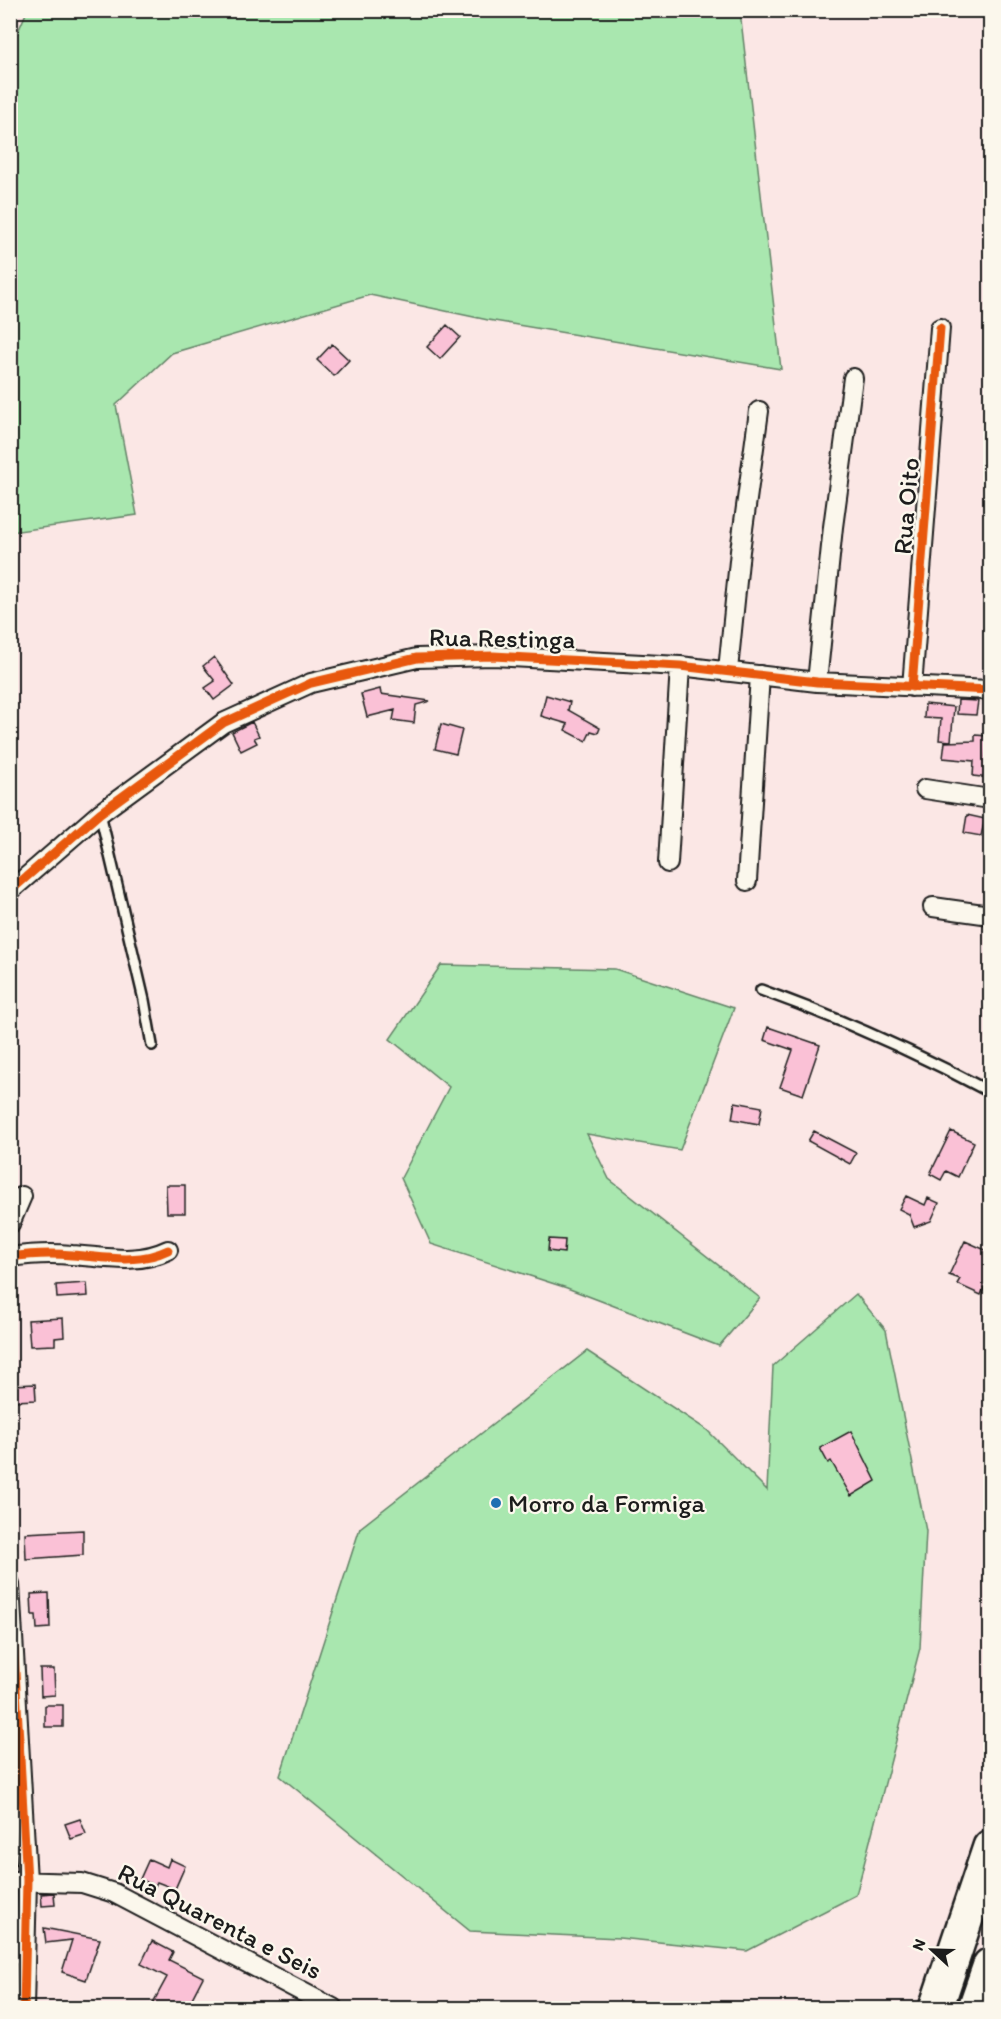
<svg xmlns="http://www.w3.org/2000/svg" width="1001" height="2019" viewBox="0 0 1001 2019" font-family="Itim,sans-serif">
<rect width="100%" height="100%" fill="#fbe7e5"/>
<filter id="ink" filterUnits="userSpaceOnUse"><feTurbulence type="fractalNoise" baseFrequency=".0167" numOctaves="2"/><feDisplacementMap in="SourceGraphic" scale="12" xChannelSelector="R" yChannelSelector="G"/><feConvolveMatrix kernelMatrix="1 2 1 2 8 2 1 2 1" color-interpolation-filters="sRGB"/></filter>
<g filter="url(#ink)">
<path fill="#a9e7af" stroke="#628266" stroke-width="1.5" d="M27 11H740L781 369 488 320 370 295 172 353 116 405 137 515 11 532 10 50Z
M441 965 615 969 734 1008 680 1150 587 1134 609 1179 760 1298 719 1346 567 1288 431 1244 401 1178 449 1087 390 1039Z
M856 1294 886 1330 926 1531 920 1648 856 1895 747 1951 619 1938 470 1931 280 1776 360 1528 587 1351 707 1430 767 1490 773 1366Z"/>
<path fill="#fac1d6" stroke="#1c1c1c" stroke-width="1.5" d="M447 325 460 337 440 359 427 347Z
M332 344 349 360 334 376 317 360Z
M214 657 234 685 214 700 205 688 215 681 203 666Z
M380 689 381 694 430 701 416 705 414 723 393 720 395 710 367 717 361 694Z
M546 695 570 702 568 710 600 728 598 733 591 731 586 741 565 730 568 724 541 716Z
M958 700 978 701 976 715 957 714Z
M925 704 954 707 951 741 939 740 941 719 924 718Z
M252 722 259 736 254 738 257 743 241 751 232 732Z
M441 724 462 730 456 754 435 749Z
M975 735 988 736 986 758 990 759V778L973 776 974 761 943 758 945 742 975 741Z
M967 815 985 819 981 836 964 833Z
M768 1027 820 1045 803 1095 780 1087 793 1050 764 1040Z
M735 1102 762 1107 759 1124 732 1119Z
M814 1131 856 1153 850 1164 808 1141Z
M951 1131 974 1142 958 1177 946 1171 941 1180 930 1174Z
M166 1185H185V1213H167Z
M906 1196 925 1205 928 1198 939 1203 931 1221 914 1227 909 1214 899 1209Z
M549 1239 565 1240 564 1253 548 1251Z
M965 1241 990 1252V1274L981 1295 957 1284 960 1279 949 1275Z
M87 1283 88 1296 57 1298 56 1285Z
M63 1318 64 1337 55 1338V1345L30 1346 28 1320Z
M35 1384 36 1400 15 1401 14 1385Z
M851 1431 876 1481 851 1496 831 1461 828 1463 820 1448Z
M83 1530V1555L26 1559 25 1533Z
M49 1593 50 1628 37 1629 36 1615H32L31 1594Z
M40 1669H54L55 1695 41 1696Z
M45 1705H63V1727H45Z
M80 1819 86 1834 71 1839 65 1824Z
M149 1859 167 1867 170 1859 185 1866 175 1889 157 1882 155 1886 140 1879Z
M54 1893 55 1905 42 1906 41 1894Z
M44 1928 100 1939 86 1980 62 1972 72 1940 46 1943Z
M152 1941 173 1952 169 1960 203 1977 187 2008H164L153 2003 167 1977 141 1964Z"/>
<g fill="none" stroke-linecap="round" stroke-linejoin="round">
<defs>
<path id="service" d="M100 813 144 1000 152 1045
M761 990C839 1018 917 1053 990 1092"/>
<path id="minor" d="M728 670 740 551 759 411
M817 682 833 527 853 378
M912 687 940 328
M925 789 990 799
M668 863 680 666
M747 881 760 675
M10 891 100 813 223 723 311 683 417 658 493 656 680 666 817 682 990 690
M933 907 990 915
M10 1224 22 1196
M10 1257C31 1254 51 1253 72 1255 105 1257 137 1265 168 1250
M10 1584 27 1880 24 2008
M10 1881 82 1883 114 1893 333 2008"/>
<path id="motorway" d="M936 2008 990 1847
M975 2008 990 1965"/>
</defs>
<use href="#service" stroke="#1c1c1c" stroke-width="14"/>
<use href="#minor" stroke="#1c1c1c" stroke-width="22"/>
<use href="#motorway" stroke="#1c1c1c" stroke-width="38"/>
<use href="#service" stroke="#fbf7ec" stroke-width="9"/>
<use href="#minor" stroke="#fbf7ec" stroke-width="18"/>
<use href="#motorway" stroke="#fbf7ec" stroke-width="33"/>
<defs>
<path id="cycleway" d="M912 687 940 328
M10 891 100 813 223 723 311 683 417 658 493 656 680 666 817 682 990 690
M10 1257C31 1254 51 1253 72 1255 105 1257 137 1265 168 1250
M10 1584 27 1880 24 2008"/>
</defs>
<use href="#cycleway" stroke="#fbf7ec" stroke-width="13"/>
<use href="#cycleway" stroke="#e8590c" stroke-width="9"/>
</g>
</g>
<circle fill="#1f6fb2" stroke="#fbf7ec" stroke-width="2" cx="496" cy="1503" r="6"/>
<g text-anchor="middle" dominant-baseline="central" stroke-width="4.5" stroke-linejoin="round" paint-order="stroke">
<g font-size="26" fill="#1c1c1c" stroke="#fbf7ec">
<text transform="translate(906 506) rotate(-85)">Rua Oito</text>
<text transform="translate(502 638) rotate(1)">Rua Restinga</text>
<text transform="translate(220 1921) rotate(27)">Rua Quarenta e Seis</text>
</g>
<g font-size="26" fill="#1c1c1c" stroke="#fbf7ec" text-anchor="start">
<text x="508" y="1503">Morro da Formiga</text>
</g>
</g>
<rect width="1001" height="2019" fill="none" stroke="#fbf7ec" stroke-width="36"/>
<rect x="18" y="18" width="965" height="1983" fill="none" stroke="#1c1c1c" stroke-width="2" filter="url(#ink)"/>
<g transform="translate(932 1950) rotate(292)" stroke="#fbf7ec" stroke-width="4.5" paint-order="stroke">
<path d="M0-4.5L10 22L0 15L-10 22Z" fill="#1c1c1c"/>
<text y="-9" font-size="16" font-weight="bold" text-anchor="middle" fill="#1c1c1c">N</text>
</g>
</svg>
